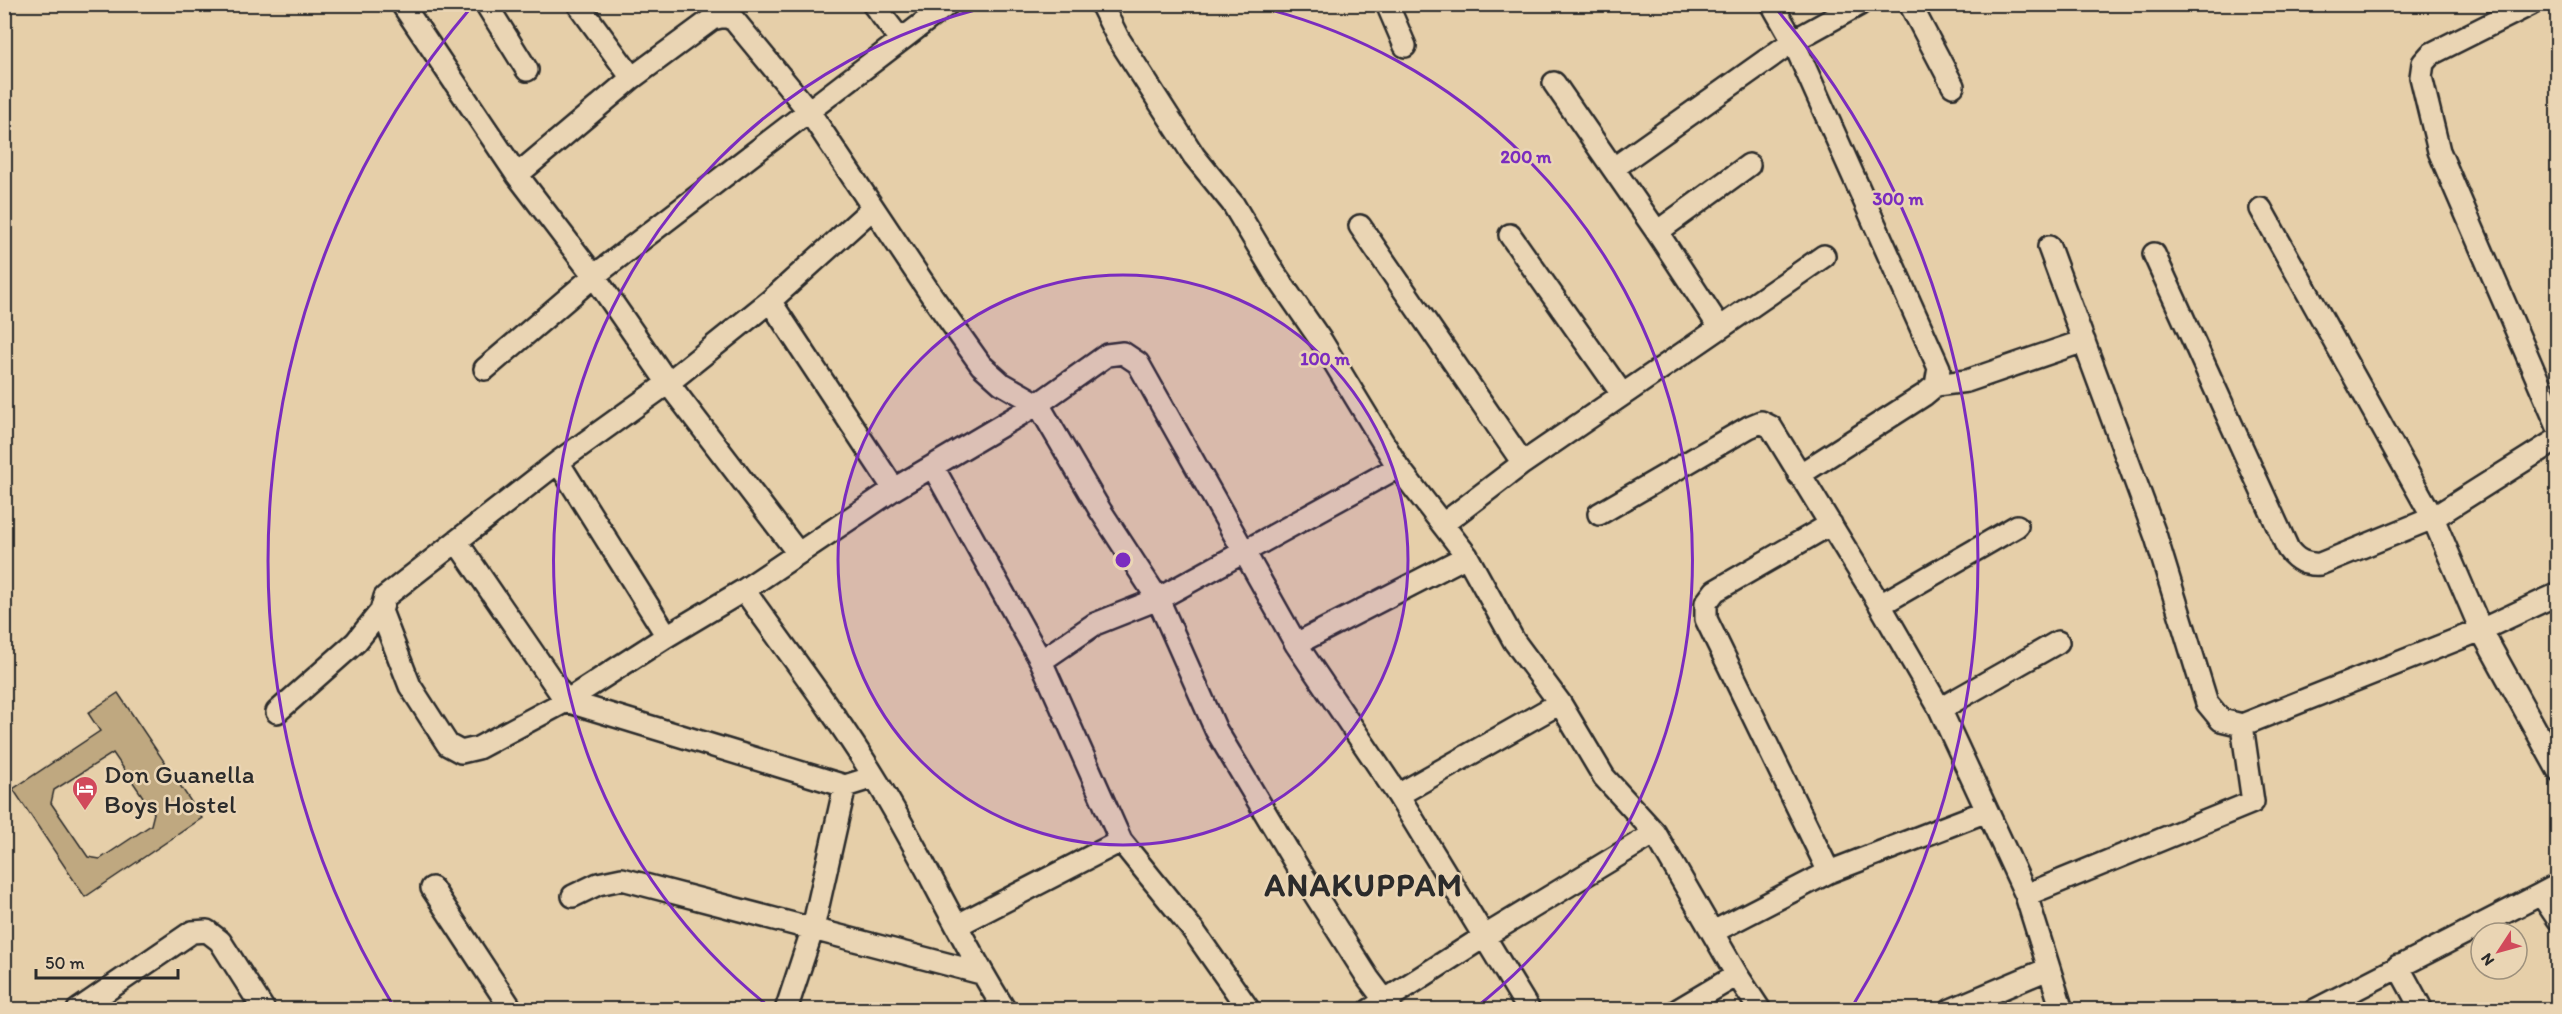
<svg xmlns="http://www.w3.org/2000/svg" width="2562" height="1014" viewBox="0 0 2562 1014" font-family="Itim,sans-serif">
<rect width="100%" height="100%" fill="#e6cfa9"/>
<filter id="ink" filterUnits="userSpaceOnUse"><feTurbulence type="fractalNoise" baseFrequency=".0167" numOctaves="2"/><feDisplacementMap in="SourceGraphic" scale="12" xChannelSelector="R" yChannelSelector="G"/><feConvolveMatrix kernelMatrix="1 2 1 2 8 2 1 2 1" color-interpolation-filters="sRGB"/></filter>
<g filter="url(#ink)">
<path fill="#bfa880" stroke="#2b2b2b" stroke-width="1.5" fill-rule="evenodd" d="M118 693 202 818 85 897 13 789 100 731 88 713ZM113 753 154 813 151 825 100 859 88 857 51 803 54 790Z"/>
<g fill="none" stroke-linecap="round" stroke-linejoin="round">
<defs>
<path id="street" d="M402 4 517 175 594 276 668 383 798 553
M486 4 527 70
M873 4 900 39
M1101 4 1118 38 1194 156 1233 204 1275 274 1322 342 1398 467 1467 556 1514 641 1560 703 1604 777 1655 833 1737 975 1760 1010
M1387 4 1405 46
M1772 4 1793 41 1939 368 1936 385 1924 395 1799 475
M1910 4 1953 86
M2531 4 2431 54 2423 63 2421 77 2439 151 2558 427
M632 78 712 19 725 16 734 20 808 110 932 296 981 365 1001 383 1038 404 1100 510 1158 599 1216 730 1300 871 1368 978 1392 1010
M1614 168 1793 41 1860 4
M517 175 632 78 578 4
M873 208 770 301 668 383 558 462 385 597 381 611 410 686 448 745 461 752 478 748 566 701 667 636 744 590 894 489 1038 404 1107 355 1123 353 1138 363 1296 644 1398 795 1529 1010
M2261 209 2433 518 2481 630 2558 770
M1360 226 1523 463
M1657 232 1749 165
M1510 235 1622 394
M2049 247 2156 537 2207 703 2221 720 2242 725 2481 630 2558 594
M2154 254 2288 549C2297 561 2306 565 2320 564L2433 518 2558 439
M770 301 894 489
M1720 328 1824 256
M485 369 594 276 948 4
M1936 385 1967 381 2084 341
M558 462 667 636
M933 467 1041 661 1121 841 1193 930 1249 1010
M1599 514 1749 427 1761 422 1771 427 1880 605 1940 709 2026 895 2062 1010
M1443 524 1523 463 1720 328 1657 232 1554 83
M457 542 566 701 845 786 874 777
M744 590C788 652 835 713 875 778 922 853 957 935 1005 1010
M1880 605 2017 526
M1296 644 1467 556
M1041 661 1095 624 1158 599 1398 467
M1940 709 2058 642
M277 712 356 642 381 611
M1398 795 1560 703
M1829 872 1987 811
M432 888 512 1010
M2541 894 2558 885
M2026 895 2253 802 2242 725
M573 896 598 884 622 879 981 973
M958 925 1121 841
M1713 932 1829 872 1706 619V603L1715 591 1831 524
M2398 966 2422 1010
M78 1010 192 932 207 931 220 941 264 1010
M786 1010 813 928 845 786
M1370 1010 1485 936 1655 833
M1678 1010 1737 975
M1951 1010 2048 969
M2315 1010 2541 894 2558 919"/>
</defs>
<use href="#street" stroke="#2b2b2b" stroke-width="26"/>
<use href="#street" stroke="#ead5b4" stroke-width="21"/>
</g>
</g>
<circle cx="1123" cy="560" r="285" fill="#7b2cbf" fill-opacity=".12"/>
<g fill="none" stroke="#7b2cbf" stroke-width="3">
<circle cx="1123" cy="560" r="285"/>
<path d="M772 1009A570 570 0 0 1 995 5M1251 5A570 570 0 0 1 1474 1009"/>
<path d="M394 1007A855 855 0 0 1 473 5M1773 5A855 855 0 0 1 1852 1007"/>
</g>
<defs>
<symbol id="hotel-pin" viewBox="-11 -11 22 30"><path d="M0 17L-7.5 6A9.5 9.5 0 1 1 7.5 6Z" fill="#d1495b" stroke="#ead5b4"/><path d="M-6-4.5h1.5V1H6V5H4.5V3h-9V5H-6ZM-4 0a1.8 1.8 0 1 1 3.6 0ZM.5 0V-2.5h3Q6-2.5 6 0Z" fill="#fff"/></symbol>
</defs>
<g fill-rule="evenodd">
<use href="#hotel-pin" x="70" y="774" width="30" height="40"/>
</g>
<g text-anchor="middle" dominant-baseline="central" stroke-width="5" stroke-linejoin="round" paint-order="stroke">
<g font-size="26" fill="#2b2b2b" stroke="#ead5b4" text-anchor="start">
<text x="104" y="774">Don Guanella<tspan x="104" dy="30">Boys Hostel</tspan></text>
</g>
<g font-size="32" font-weight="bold" letter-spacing="1.5" fill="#2b2b2b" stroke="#ead5b4">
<text x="1364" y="885">ANAKUPPAM</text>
</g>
</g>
<circle cx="1123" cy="560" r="9" fill="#7b2cbf" stroke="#ead5b4" stroke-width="3"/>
<g font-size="18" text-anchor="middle" font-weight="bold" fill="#7b2cbf" stroke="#ead5b4" stroke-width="5" stroke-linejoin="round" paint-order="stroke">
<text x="1526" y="163">200 m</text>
<text x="1898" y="205">300 m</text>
<text x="1325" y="365">100 m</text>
</g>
<rect width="2562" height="1014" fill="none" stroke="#ead5b4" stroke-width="24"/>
<rect x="12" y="12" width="2538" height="990" fill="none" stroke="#2b2b2b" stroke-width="2" filter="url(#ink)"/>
<g transform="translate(2499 951) rotate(234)"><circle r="28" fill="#ead5b4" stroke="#9e917d" stroke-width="1.5"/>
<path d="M0-4.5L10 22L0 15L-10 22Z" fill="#d1495b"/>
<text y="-9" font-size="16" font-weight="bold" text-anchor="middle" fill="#2b2b2b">N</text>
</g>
<path d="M36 969v9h142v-9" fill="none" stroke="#2b2b2b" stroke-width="3"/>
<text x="45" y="969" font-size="18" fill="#2b2b2b" stroke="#ead5b4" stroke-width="4.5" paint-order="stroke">50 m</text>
</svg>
